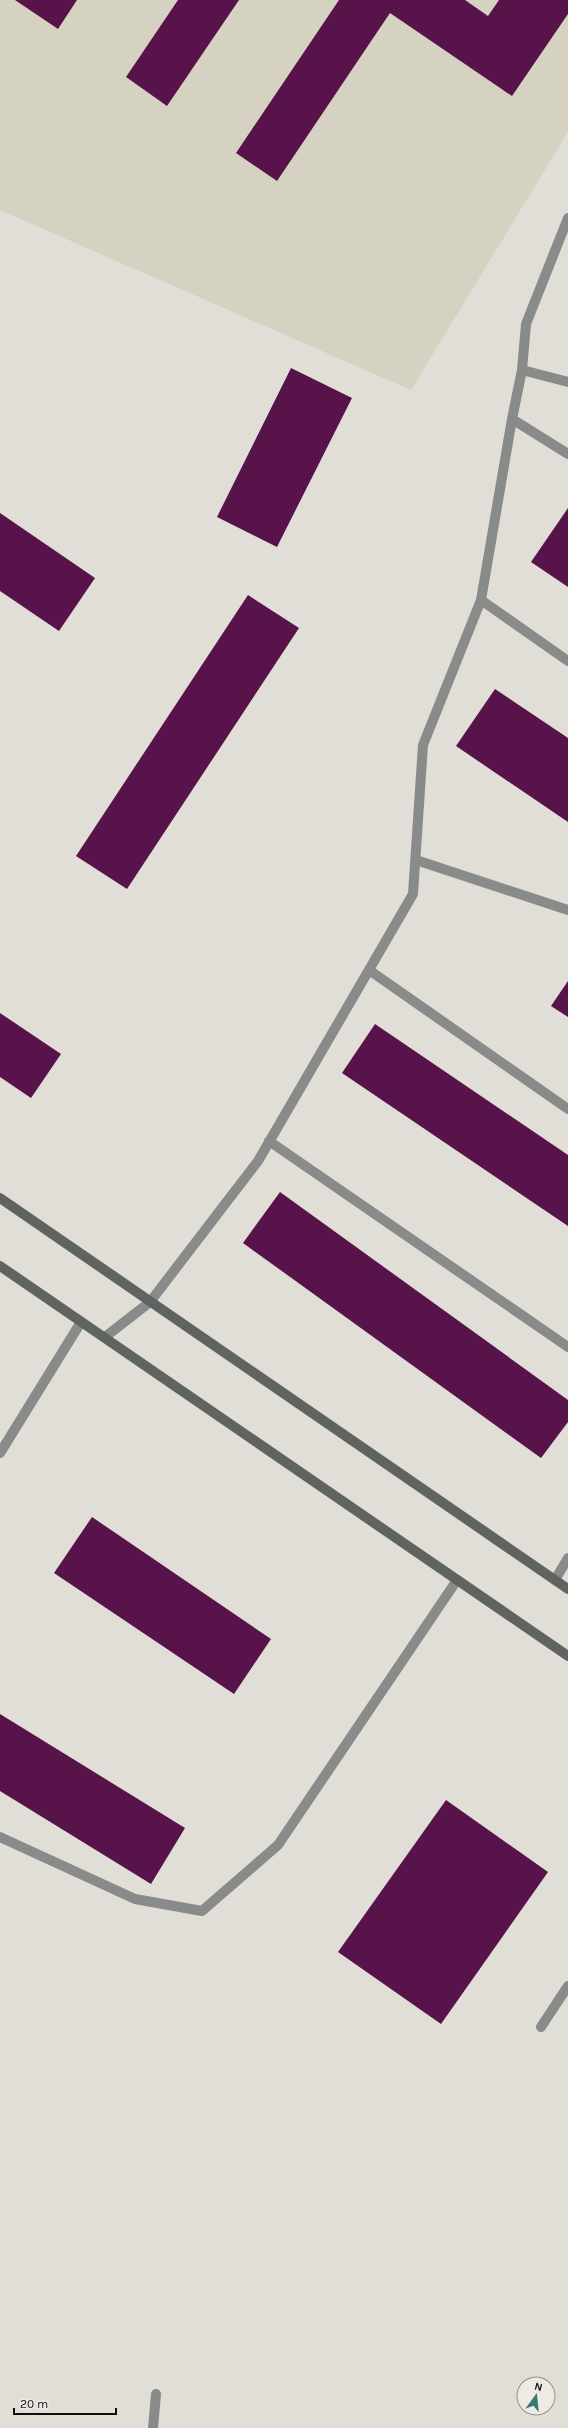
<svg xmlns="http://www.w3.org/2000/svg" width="568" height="2428" viewBox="0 0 568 2428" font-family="Karla,sans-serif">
<rect width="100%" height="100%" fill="#e0ded6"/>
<path fill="#d5d2c2" d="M0 0H568V132L411 390 0 210Z"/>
<path fill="#58134a" d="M15 0H77L58 29Z
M178 0H239L167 106 126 77Z
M339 0H465L488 16 499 0H568V14L512 96 390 13 277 181 236 153Z
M291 368 352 398 277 547 217 517Z
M568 508V587L531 562Z
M0 513 95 578 59 631 0 591Z
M248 595 299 628 127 889 76 856Z
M495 689 568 738V822L456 746Z
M568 981V1017L551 1006Z
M0 1013 61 1054 31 1098 0 1077Z
M375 1024 568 1155V1226L342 1073Z
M280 1192 568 1400V1422L541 1458 243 1243Z
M92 1517 271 1639 234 1694 54 1573Z
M0 1714 185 1828 151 1884 0 1791Z
M446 1800 548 1872 441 2024 338 1952Z"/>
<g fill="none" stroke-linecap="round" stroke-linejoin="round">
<path stroke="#888b89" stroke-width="10" d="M522 370 568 382
M512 419 568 454
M481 600 568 661
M416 860 568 910
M369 970 568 1109
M269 1141 568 1347
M105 1337 150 1302 258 1161 413 894 423 745 481 600 512 419 522 370 526 324 568 218
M0 1453 81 1322
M555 1580 568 1558
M0 1837 135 1899 202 1911 278 1845 457 1580
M153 2428 156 2394"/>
<path stroke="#888b89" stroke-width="10" d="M541 2027 568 1986"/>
<path stroke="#5f6461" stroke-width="10" d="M0 1198 568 1589
M0 1266 568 1656"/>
</g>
<g transform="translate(536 2396) rotate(15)"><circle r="19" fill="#edebe3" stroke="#95938d"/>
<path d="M0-3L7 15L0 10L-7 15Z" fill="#357b72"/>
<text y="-6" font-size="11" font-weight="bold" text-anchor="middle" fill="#100f0d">N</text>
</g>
<path d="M14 2408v6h102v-6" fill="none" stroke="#100f0d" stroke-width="2"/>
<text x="20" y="2408" font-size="12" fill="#100f0d" stroke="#edebe3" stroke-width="3" paint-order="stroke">20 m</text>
</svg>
